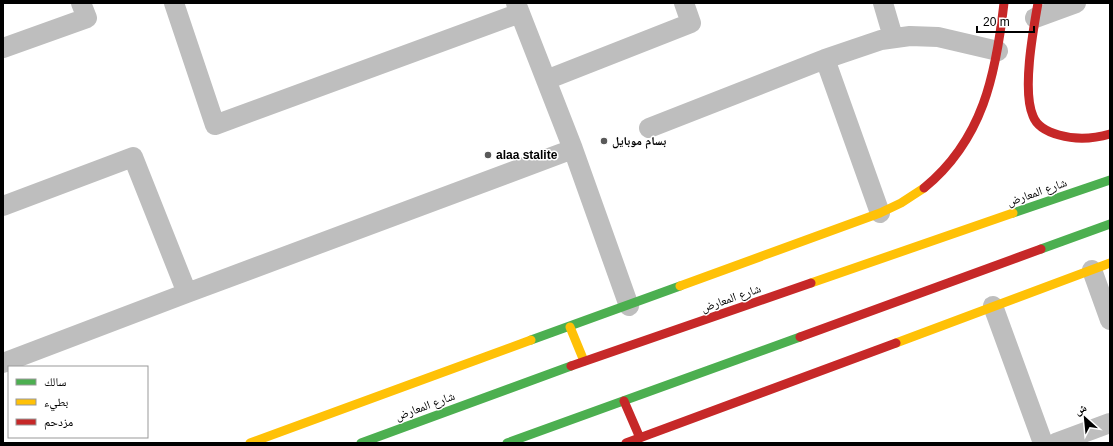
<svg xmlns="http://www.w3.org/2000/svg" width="1113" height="446" viewBox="0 0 1113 446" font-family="Helvetica,'Noto Naskh Arabic',sans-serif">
<rect width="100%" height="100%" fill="#fff"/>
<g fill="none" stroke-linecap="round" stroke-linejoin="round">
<path stroke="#bebebe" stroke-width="20" d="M174 3 215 125 520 13
M516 3 573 149 629 306
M883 3 893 37
M1035 18 1076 3
M3 48 87 18 81 3
M825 59 880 213
M546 80 691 23 684 3
M649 128 825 59 881 40 910 36 938 37 998 51
M3 206 133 157 187 293
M1092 270 1110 320
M993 306 1043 443
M3 363 187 293 573 149
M1056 443 1110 423"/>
<path stroke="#4caf50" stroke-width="9" d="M1013 213 1110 180
M1041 249 1110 224
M531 340 680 286
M361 443 571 366
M507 443 800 337"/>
<path stroke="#ffc107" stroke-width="9" d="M811 283 1013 213
M680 286 880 213 901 203 924 188
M570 327 584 361
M896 343 1110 263
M250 443 531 340"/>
<path stroke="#c62828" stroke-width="9" d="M1038 3C1033 31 1022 91 1033 116 1037 127 1048 132 1059 135 1076 140 1093 139 1110 134
M924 188C983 140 996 74 1004 3
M800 337 1041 249
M571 366 811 283
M624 401 640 438
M626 443 896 343"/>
</g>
<g fill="#595959" stroke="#fff" stroke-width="1.5">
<circle cx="604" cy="141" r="4"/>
<circle cx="488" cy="155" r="4"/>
</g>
<g text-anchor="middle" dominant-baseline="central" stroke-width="3" stroke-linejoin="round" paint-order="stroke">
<g font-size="12" font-weight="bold" fill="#000" stroke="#fff" text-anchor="start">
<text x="612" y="141">بسام موبايل</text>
<text x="496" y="155">alaa stalite</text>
</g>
<g font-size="12" fill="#000" stroke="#fff">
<text transform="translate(1037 192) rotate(-19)">شارع المعارض</text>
<text transform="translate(731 298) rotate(-19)">شارع المعارض</text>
<text transform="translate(425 406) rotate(-20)">شارع المعارض</text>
</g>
</g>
<rect width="1113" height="446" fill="none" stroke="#000000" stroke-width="8"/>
<rect x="8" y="366" width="140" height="72" fill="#ffffff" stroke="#999999"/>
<rect x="16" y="379" width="20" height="6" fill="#4caf50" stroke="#999999"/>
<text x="44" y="386" font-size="12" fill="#000000">سالك</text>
<rect x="16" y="399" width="20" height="6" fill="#ffc107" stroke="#999999"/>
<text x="44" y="406" font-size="12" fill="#000000">بطيء</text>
<rect x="16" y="419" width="20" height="6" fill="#c62828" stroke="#999999"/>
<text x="44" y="426" font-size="12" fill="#000000">مزدحم</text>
<g transform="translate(1085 418) rotate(333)" stroke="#ffffff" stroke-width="3" paint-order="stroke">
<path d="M0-3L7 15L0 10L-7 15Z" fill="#000000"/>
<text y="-6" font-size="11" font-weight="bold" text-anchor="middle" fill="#000000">ش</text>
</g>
<path d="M977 26v6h57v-6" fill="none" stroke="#000000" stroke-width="2"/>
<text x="983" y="26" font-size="12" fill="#000000" stroke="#ffffff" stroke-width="3" paint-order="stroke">20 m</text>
</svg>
